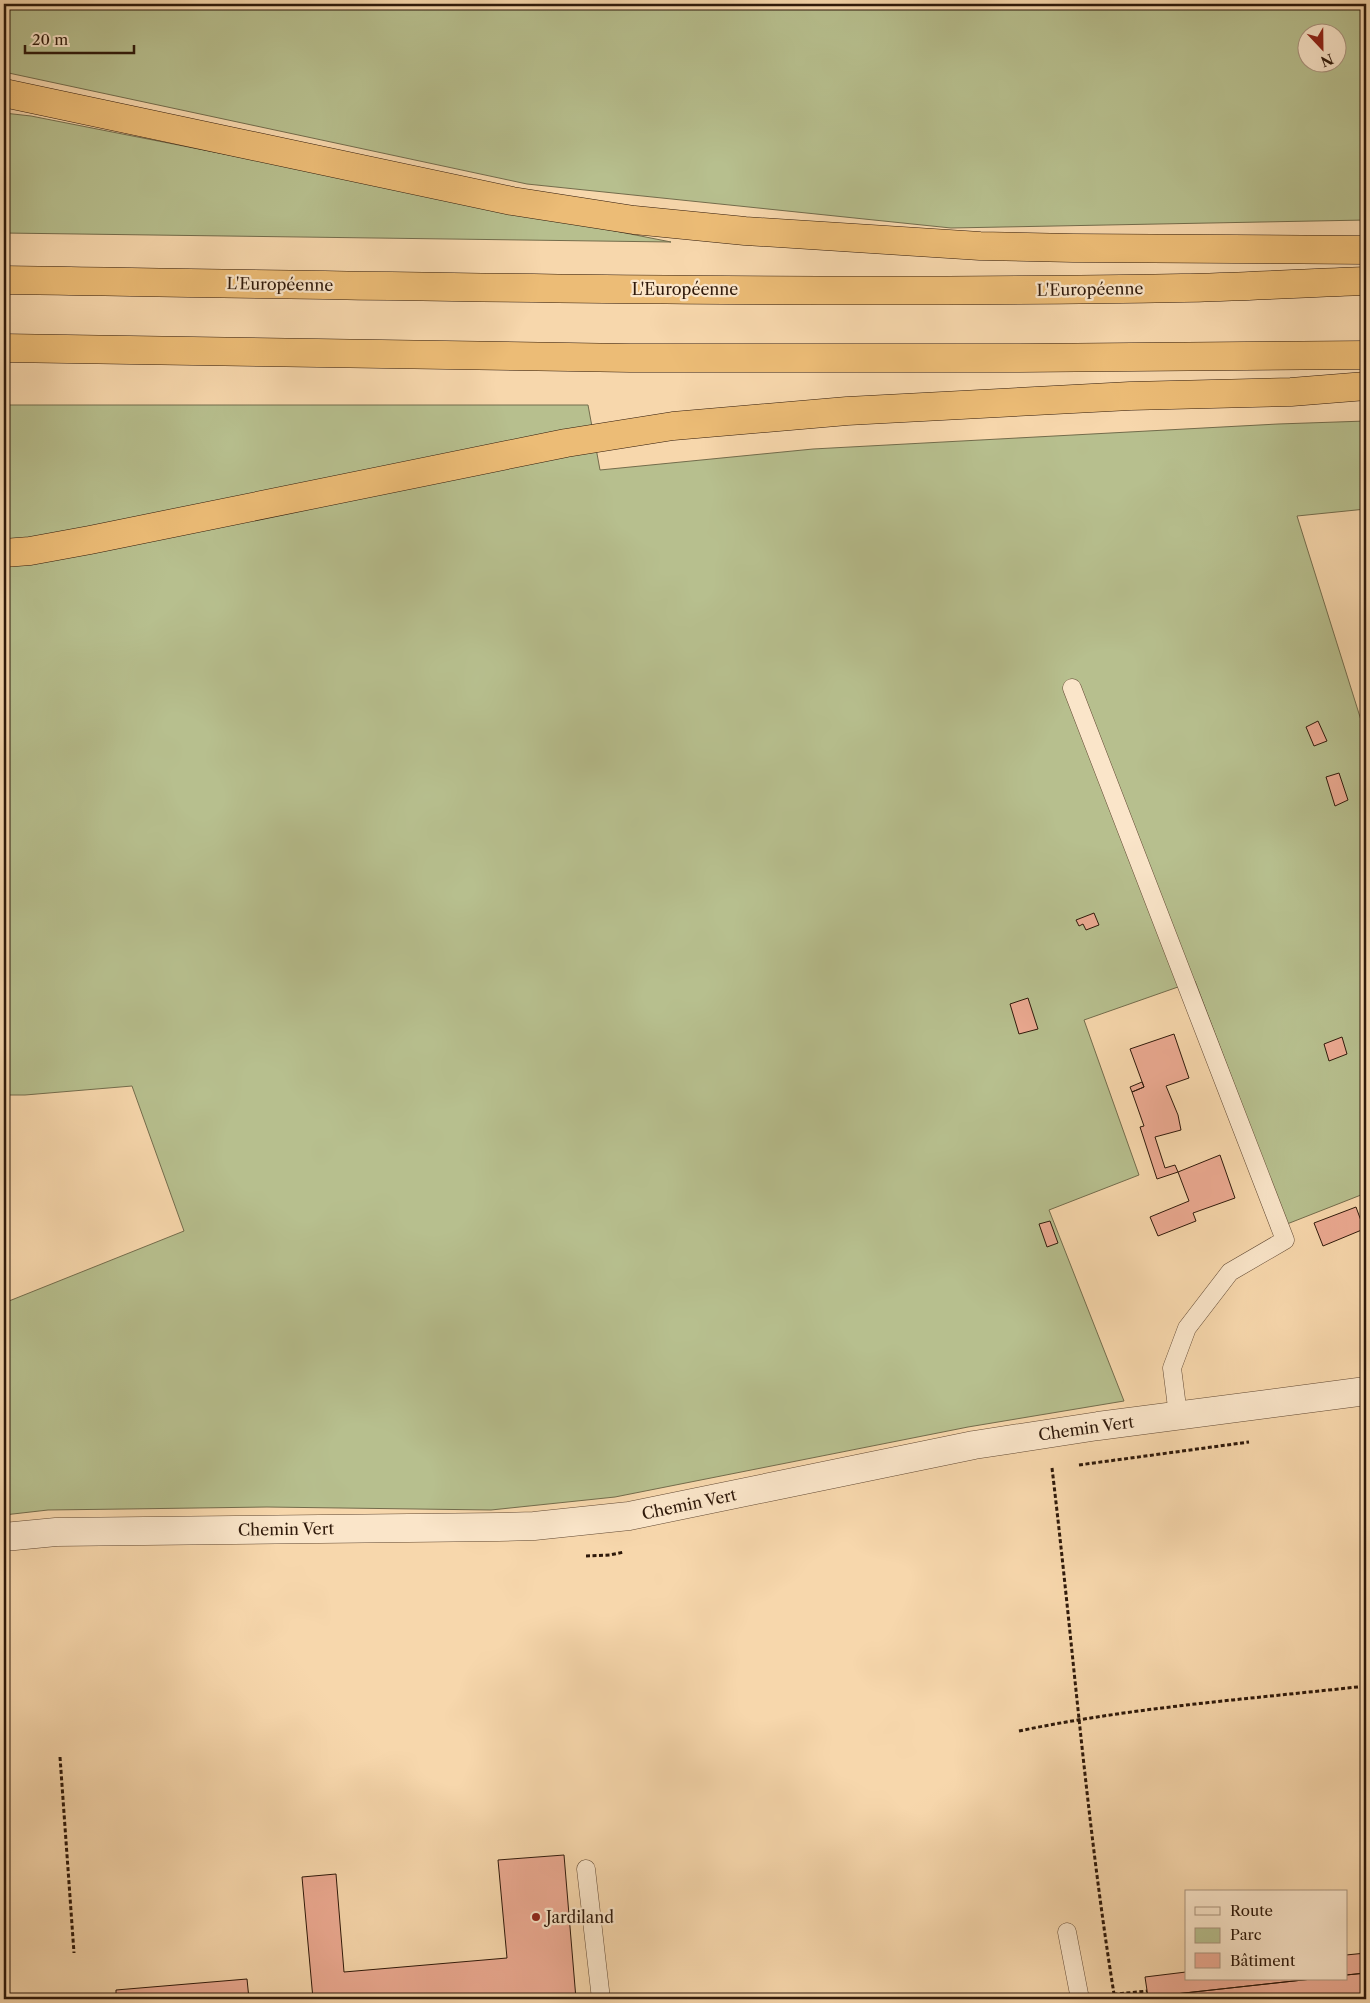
<svg xmlns="http://www.w3.org/2000/svg" width="1370" height="2003" viewBox="0 0 1370 2003" font-family="'Libre Caslon Text',serif">
<rect width="100%" height="100%" fill="#f7d7ac"/>
<filter id="stains"><feTurbulence type="fractalNoise" baseFrequency=".004" numOctaves="4"/><feColorMatrix values="0 0 0 0 .2 0 0 0 0 .09 0 0 0 0 .02 0 0 0 .5 -.17"/></filter>
<radialGradient id="worn" r=".72"><stop offset=".6" stop-color="#630" stop-opacity="0"/><stop offset="1" stop-color="#630" stop-opacity=".3"/></radialGradient>
<path fill="#b7bf8e" stroke="#736c4c" fill-rule="evenodd" d="M4 4H1366V220L951 228 527 184 4 72ZM1308 32H1338V62H1308Z
M4 113 31 116 671 242 4 233Z
M4 405H588L600 470 813 449 1278 424 1366 421V509L1297 516 1366 736V1193L1287 1224 1195 981 1084 1020 1139 1175 1049 1210 1124 1401 968 1427 615 1497 491 1510 267 1507 125 1509 48 1510 4 1515V1303L184 1231 132 1086 25 1095H4Z"/>
<path fill="#ecaa92" stroke="#2f190a" d="M1318 721 1327 741 1314 746 1306 727Z
M1339 773 1348 800 1335 806 1326 777Z
M1094 913 1099 925 1086 930 1083 924 1079 926 1076 920Z
M1028 998 1038 1029 1019 1034 1010 1004Z
M1174 1034 1189 1078 1166 1086 1178 1115 1181 1130 1155 1137 1165 1168 1175 1165 1178 1172 1157 1179 1140 1127 1144 1126 1132 1092 1144 1087 1130 1049Z
M1342 1037 1347 1054 1329 1061 1324 1044Z
M1142 1082 1144 1087 1132 1092 1130 1087Z
M1220 1155 1235 1198 1193 1213 1196 1221 1158 1236 1150 1217 1189 1201 1178 1172Z
M1356 1207 1364 1229 1323 1246 1314 1223Z
M1050 1221 1058 1243 1047 1247 1039 1224Z
M564 1855 576 1999H313L302 1877 336 1874 344 1972 507 1958 498 1860Z
M1366 1953V1973L1346 1975V1955Z
M1186 1972V1979H1312L1148 1997 1145 1977Z
M1366 1973V1999H1148V1997L1312 1979H1346V1975Z
M247 1979 249 1999H116V1990Z"/>
<g fill="none" stroke-linecap="round" stroke-linejoin="round">
<defs>
<path id="lane" d="M1072 688 1285 1240 1230 1272 1187 1328 1172 1368 1178 1415
M586 1869 601 1999
M1067 1932 1080 1999"/>
<path id="street" d="M4 1537 56 1532 498 1527 534 1526 629 1516 974 1445 1098 1426 1366 1391"/>
<path id="highway" d="M4 93 512 201 634 220 745 231 980 246 1073 248 1366 250
M4 280C396 286 789 295 1182 288 1243 287 1305 283 1366 281
M4 348 630 358H1020L1366 355
M4 553 30 551 90 540 566 443 673 426 847 411 1130 396 1291 392 1366 386"/>
</defs>
<use href="#lane" stroke="#614832" stroke-width="19"/>
<use href="#street" stroke="#614832" stroke-width="29"/>
<use href="#highway" stroke="#2f190a" stroke-width="29"/>
<path stroke="#2f190a" stroke-width="3" stroke-dasharray="4 2.5" stroke-linecap="butt" d="M1079 1465 1249 1442
M1052 1468C1073 1644 1086 1820 1114 1994
M586 1556 610 1555 624 1552
M1019 1731C1134 1707 1250 1699 1366 1686
M60 1757 74 1953
M1107 1995 1147 1991"/>
<use href="#lane" stroke="#fae5c9" stroke-width="18"/>
<use href="#street" stroke="#fae5c9" stroke-width="28"/>
<use href="#highway" stroke="#ecbc76" stroke-width="28"/>
</g>
<circle fill="#8f2418" stroke="#fae5c9" stroke-width="2" cx="536" cy="1917" r="5"/>
<g text-anchor="middle" dominant-baseline="central" stroke-width="4.5" stroke-linejoin="round" paint-order="stroke">
<g font-size="16" fill="#2f190a" stroke="#fae5c9">
<text transform="translate(280 284) rotate(1)">L'Européenne</text>
<text x="685" y="289">L'Européenne</text>
<text transform="translate(1090 289) rotate(-1)">L'Européenne</text>
<text transform="translate(1086 1428) rotate(-8)">Chemin Vert</text>
<text transform="translate(689 1504) rotate(-12)">Chemin Vert</text>
<text transform="translate(286 1529) rotate(-1)">Chemin Vert</text>
</g>
<g font-size="16" fill="#2f190a" stroke="#fae5c9" text-anchor="start">
<text x="546" y="1917">Jardiland</text>
</g>
</g>
<rect width="1370" height="2003" fill="none" stroke="#f7d7ac" stroke-width="20"/>
<rect x="5" y="5" width="1360" height="1993" fill="none" stroke="#2f190a" stroke-width="2.5"/>
<rect x="10" y="10" width="1350" height="1983" fill="none" stroke="#2f190a"/>
<rect x="1185" y="1890" width="162" height="90" fill="#fae5c9" stroke="#a9937d"/>
<rect x="1195" y="1907" width="25" height="8" fill="#fae5c9" stroke="#a9937d"/>
<text x="1230" y="1916" font-size="15" fill="#2f190a">Route</text>
<rect x="1195" y="1928" width="25" height="15" fill="#b7bf8e" stroke="#a9937d"/>
<text x="1230" y="1940" font-size="15" fill="#2f190a">Parc</text>
<rect x="1195" y="1953" width="25" height="15" fill="#ecaa92" stroke="#a9937d"/>
<text x="1230" y="1966" font-size="15" fill="#2f190a">Bâtiment</text>
<g transform="translate(1322 48) rotate(158)"><circle r="24" fill="#fae5c9" stroke="#a9937d"/>
<path d="M0-4L9 19L0 12L-9 19Z" fill="#8f2418"/>
<text y="-8" font-size="14" font-weight="bold" text-anchor="middle" fill="#2f190a">N</text>
</g>
<path d="M25 45v8h109v-8" fill="none" stroke="#2f190a" stroke-width="2.5"/>
<text x="32" y="45" font-size="15" fill="#2f190a" stroke="#fae5c9" stroke-width="4" paint-order="stroke">20 m</text>
<rect width="100%" height="100%" filter="url(#stains)"/>
<rect width="100%" height="100%" fill="url(#worn)"/>
</svg>
